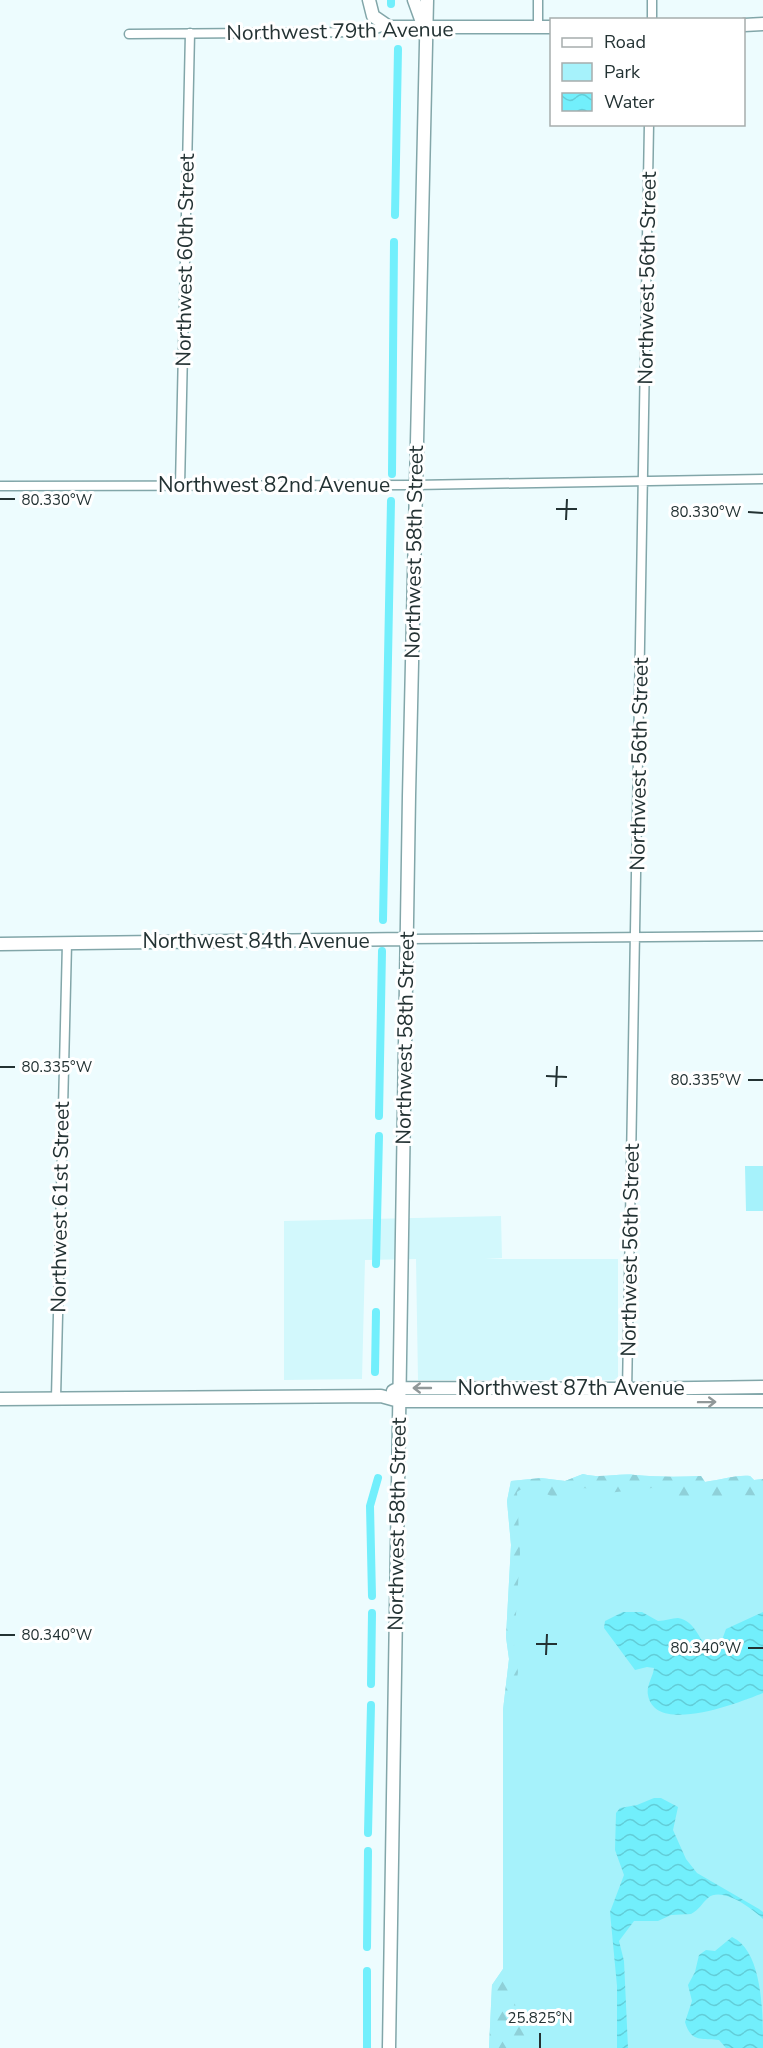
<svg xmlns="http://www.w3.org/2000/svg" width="763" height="2048" viewBox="0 0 763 2048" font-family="'Nunito Sans',sans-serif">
<defs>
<pattern id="forest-firs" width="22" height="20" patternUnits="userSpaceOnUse" patternTransform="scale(1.5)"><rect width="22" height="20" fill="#a6f2fb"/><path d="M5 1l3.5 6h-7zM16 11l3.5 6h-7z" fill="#8fd0d8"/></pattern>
<pattern id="water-waves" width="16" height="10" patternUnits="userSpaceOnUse" patternTransform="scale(1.5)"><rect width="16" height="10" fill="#72effc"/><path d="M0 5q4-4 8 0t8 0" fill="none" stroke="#62cdd8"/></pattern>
</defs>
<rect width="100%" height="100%" fill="#edfcfe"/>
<path fill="#d2f8fc" d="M501 1216 502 1258 485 1259H618V1377L614 1380H418L416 1259 365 1260 362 1379 284 1380V1221Z"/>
<path fill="#a6f2fb" d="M745 1166H763V1211H746Z
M583 1474C601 1479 617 1473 635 1475 657 1477 678 1477 701 1476L705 1482C721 1480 734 1475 750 1476L754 1480 763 1479V2048H489L492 1985 503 1969V1710L509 1659 506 1637 511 1545 507 1501 511 1481 541 1478 565 1481Z"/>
<path fill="url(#forest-firs)" d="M583 1474C601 1479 617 1473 635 1475 657 1477 678 1477 701 1476L705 1482C721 1480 734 1475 750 1476L754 1480 763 1479V1496L734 1495 674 1501 652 1488 599 1494 585 1488 553 1497 538 1490 523 1488 517 1492 520 1553 514 1645 518 1672 513 1706 503 1710 509 1659 506 1637 511 1545 507 1501 511 1481 541 1478 565 1481Z
M503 1969 530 2048H489L492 1985Z"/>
<path fill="url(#water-waves)" d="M623 1612H642L658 1621C665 1621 672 1618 678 1618 697 1621 698 1642 712 1651L719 1648 726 1629 763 1612V1693C741 1702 655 1736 648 1695 646 1686 653 1677 654 1668L647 1667 635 1670 604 1628 605 1621Z
M654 1798H661L678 1807 673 1830 686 1859 697 1873 759 1909 763 1912V1919C753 1909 722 1886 708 1898 702 1903 699 1910 691 1914L671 1915 658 1921H634L619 1941 624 1961 628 2048H617V1986L610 1912 624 1875 615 1850 616 1813 620 1808 637 1805Z
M732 1937C763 1951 763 2014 763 2048H726L719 2040C702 2038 691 2043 685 2022L692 2001 688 1985 695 1972 699 1955 706 1950 715 1951Z"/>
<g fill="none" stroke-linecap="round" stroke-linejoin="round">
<path stroke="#72effc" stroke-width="8" d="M391 4V0
M395 215 398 49
M392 474 394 242
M383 920 391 501
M379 1116 382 951
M376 1264 379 1136
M375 1372 376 1312
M372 1596 370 1506 378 1478
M371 1684 372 1613
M368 1833 371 1705
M367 1947 368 1851
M367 2048V1971"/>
<defs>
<path id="street" d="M652 20V0
M538 27V0
M129 34 365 32 386 26
M0 486 415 485 763 479
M180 486 190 33
M407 939 763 936
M627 1393 649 124
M56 1398 67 943"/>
<path id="secondary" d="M369 0 373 16 389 27H552
M414 0 423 25
M744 25 763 24
M0 944 407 939
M393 1391 399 1388 627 1389 763 1387
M0 1399 381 1396 399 1401H763
M389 2048 409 796 427 0"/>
</defs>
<use href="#street" stroke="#82a6a9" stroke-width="11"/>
<use href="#secondary" stroke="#82a6a9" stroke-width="15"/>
<use href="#street" stroke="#fff" stroke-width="8"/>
<use href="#secondary" stroke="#fff" stroke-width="12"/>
</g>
<defs><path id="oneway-shaft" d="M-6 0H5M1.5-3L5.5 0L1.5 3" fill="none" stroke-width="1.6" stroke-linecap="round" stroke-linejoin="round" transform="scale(1.5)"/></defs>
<g stroke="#919899">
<use href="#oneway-shaft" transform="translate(422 1388) rotate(-180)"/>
<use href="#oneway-shaft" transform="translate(707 1402) rotate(-1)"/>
</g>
<path fill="none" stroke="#233233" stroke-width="2" d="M0 499H15M556 509H577M748 512 763 513M566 520 567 499M0 1067H15M546 1076 567 1077M748 1080H763M556 1087 557 1066M0 1635H15M536 1644H557M748 1648H763M546 1655 547 1634M540 2048V2033"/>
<g text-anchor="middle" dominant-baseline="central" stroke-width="6" stroke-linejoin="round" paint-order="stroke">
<g font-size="21" fill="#233233" stroke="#fff">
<text transform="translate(340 31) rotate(-1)">Northwest 79th Avenue</text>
<text transform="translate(185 260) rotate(-89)">Northwest 60th Street</text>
<text transform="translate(647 278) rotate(-89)">Northwest 56th Street</text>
<text x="274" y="485">Northwest 82nd Avenue</text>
<text transform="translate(414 552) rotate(-89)">Northwest 58th Street</text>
<text transform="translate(639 764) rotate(-89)">Northwest 56th Street</text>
<text x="256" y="941">Northwest 84th Avenue</text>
<text transform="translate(405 1038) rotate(-89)">Northwest 58th Street</text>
<text transform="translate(60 1207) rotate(-89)">Northwest 61st Street</text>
<text transform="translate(630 1250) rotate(-89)">Northwest 56th Street</text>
<text x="571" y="1388">Northwest 87th Avenue</text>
<text transform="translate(397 1524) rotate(-89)">Northwest 58th Street</text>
</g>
</g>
<g font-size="15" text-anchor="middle" fill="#233233" stroke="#fff" stroke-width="6" stroke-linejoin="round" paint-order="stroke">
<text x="57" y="505">80.330°W</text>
<text x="706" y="517">80.330°W</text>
<text x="57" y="1072">80.335°W</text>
<text x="706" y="1085">80.335°W</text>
<text x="57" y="1640">80.340°W</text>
<text x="706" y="1653">80.340°W</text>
<text x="540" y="2023">25.825°N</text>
</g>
<rect x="550" y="18" width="195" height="108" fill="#ffffff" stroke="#a7adad" stroke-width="1.5"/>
<rect x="562" y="38" width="30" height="9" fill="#ffffff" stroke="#a7adad" stroke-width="1.5"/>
<text x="604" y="48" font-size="18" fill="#233233">Road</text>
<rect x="562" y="63" width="30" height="18" fill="#a6f2fb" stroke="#a7adad" stroke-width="1.5"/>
<text x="604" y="78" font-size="18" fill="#233233">Park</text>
<rect x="562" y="93" width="30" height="18" fill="url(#water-waves)" stroke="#a7adad" stroke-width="1.5"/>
<text x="604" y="108" font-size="18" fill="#233233">Water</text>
</svg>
